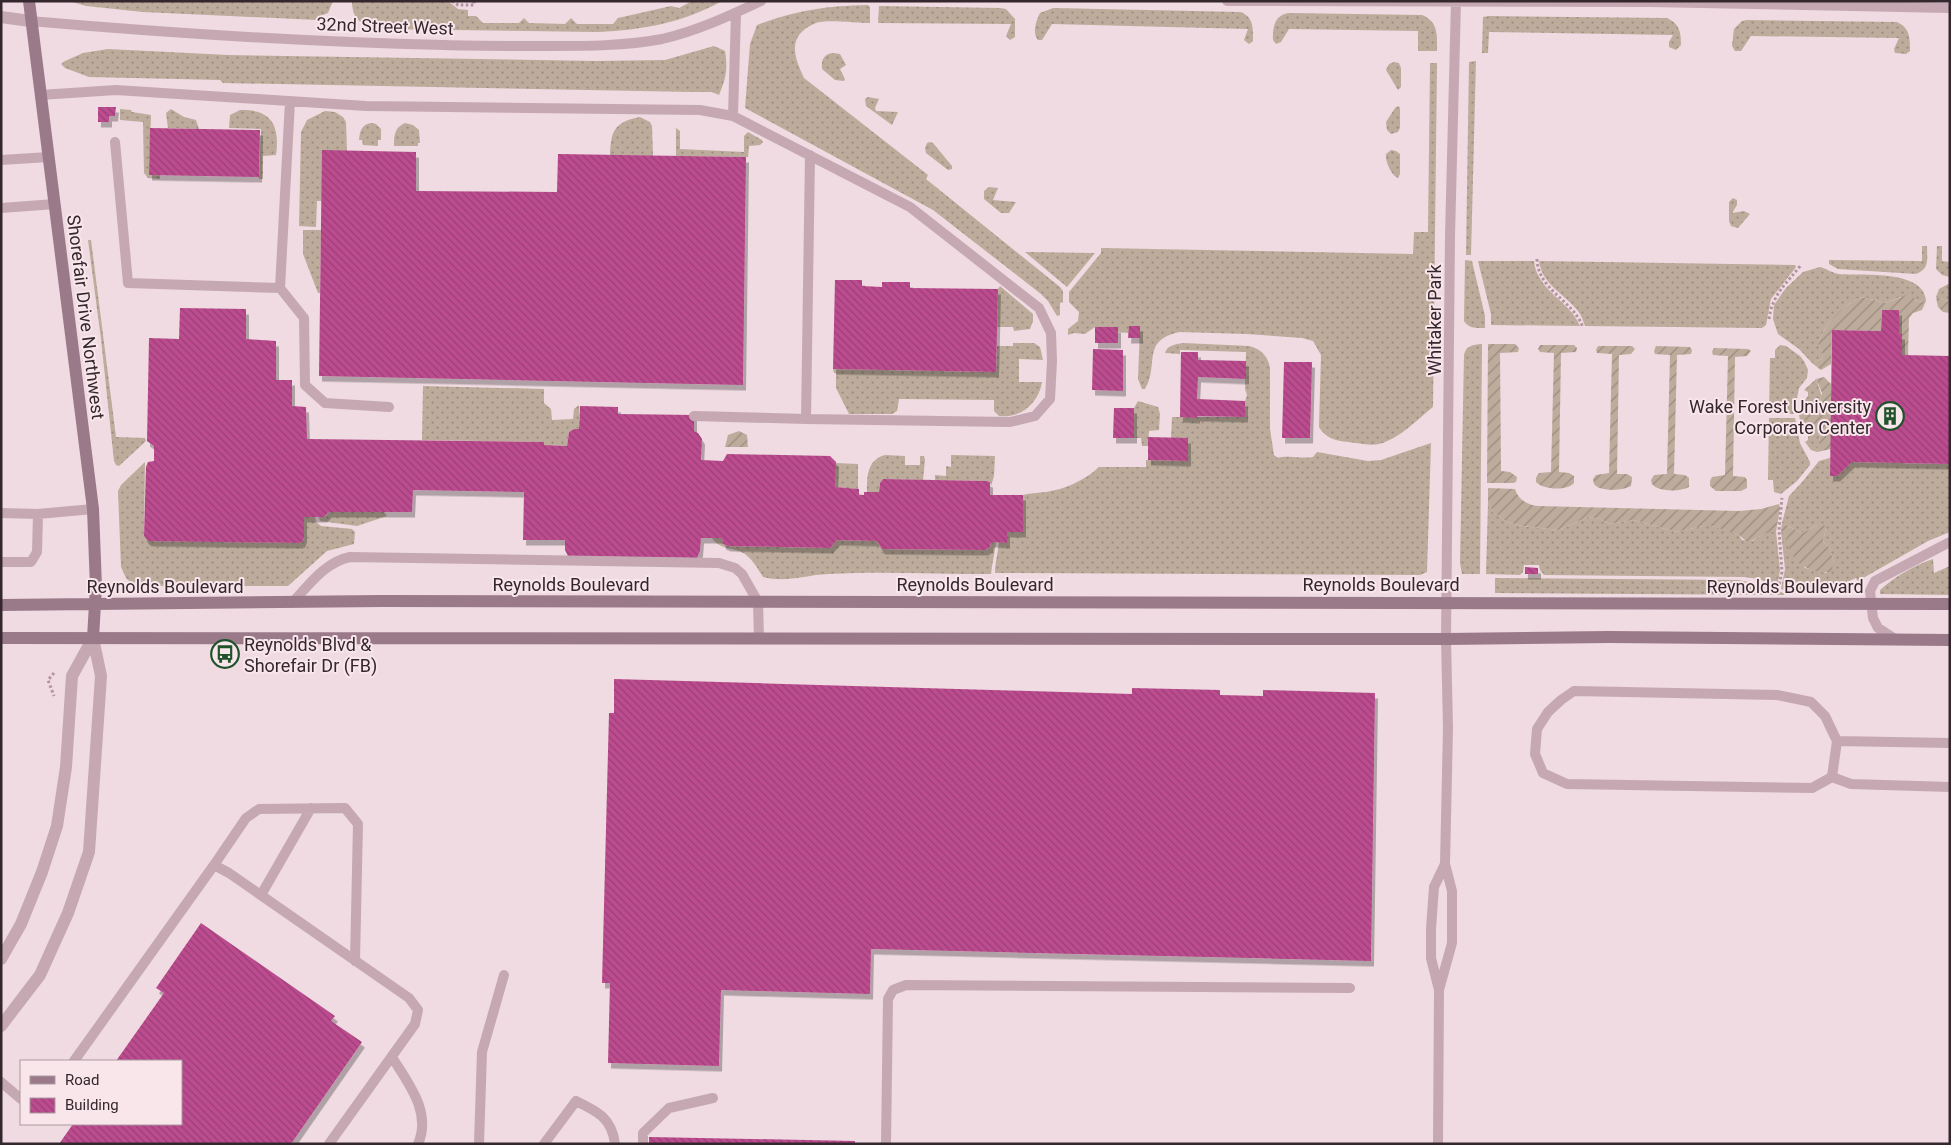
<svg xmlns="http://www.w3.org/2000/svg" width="1951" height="1145" viewBox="0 0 1951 1145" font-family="Roboto,sans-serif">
<defs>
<pattern id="grass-dots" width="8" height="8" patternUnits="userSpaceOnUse" patternTransform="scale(1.25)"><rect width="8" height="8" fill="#bdac9c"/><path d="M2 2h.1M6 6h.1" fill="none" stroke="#9a8c80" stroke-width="1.8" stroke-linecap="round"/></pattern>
<pattern id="garden-furrows" width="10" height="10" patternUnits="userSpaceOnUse" patternTransform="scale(1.25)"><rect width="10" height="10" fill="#bdac9c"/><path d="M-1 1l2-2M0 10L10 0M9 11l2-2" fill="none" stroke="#9a8c80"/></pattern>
<pattern id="building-back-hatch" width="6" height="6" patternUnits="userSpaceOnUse" patternTransform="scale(1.25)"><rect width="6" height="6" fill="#bc4c8f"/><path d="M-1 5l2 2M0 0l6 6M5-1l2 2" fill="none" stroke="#9a3f75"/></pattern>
<filter id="shadow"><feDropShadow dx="3" dy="5.5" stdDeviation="0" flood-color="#0004"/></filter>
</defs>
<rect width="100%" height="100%" fill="#efdbe1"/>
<path fill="url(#grass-dots)" d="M69 1H333L328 13 318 17 317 20 143 12 86 6Z
M352 1H448L458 9 468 10V16H476L483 23H519L524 18 529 23 565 24 571 18 577 24H613L618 18 671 6 679 8 692 1H722C683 23 642 30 598 32L379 29C362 24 352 21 352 1Z
M868 5 870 7V23C859 23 824 19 816 23 787 35 793 55 804 78L928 175 926 179 1060 287 1063 291V302L1060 303V315L1057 316 1048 301 1041 294 933 210 745 108 750 44 757 25C798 10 825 6 868 5Z
M879 6 1000 8 1006 9 1015 19V37L1010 40 1006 36 1011 24 878 23Z
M1053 8 1240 12C1254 17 1253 28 1253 41L1249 44 1244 40 1248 29 1052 24 1042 40H1038C1032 33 1036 21 1040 13Z
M1288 13 1422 15C1439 22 1437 36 1437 51H1418V31L1289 29 1281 42 1276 44 1273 40C1273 27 1274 16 1288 13Z
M1489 16 1667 18C1680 24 1681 33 1681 45L1676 50 1669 47V42L1673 35 1489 32 1488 53H1482L1483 17Z
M1747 20 1897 22C1910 28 1910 38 1910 51L1906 54 1895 53 1894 49 1899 38 1751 36 1741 51H1735L1732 46 1734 29 1742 21Z
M714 46 725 51C728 69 726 78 719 95L712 92H693L223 83 220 80 89 77 65 68 61 64 65 61 83 53 108 49 228 55 597 61 665 60Z
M833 53 840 54 846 65 840 69 845 79 844 81 835 80 822 69C821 60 824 54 833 53Z
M1476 61 1471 255H1466L1469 62Z
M1394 62 1399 63 1401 68V87L1398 90 1386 70 1389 64Z
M1430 63H1437L1433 407C1417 420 1399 439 1379 444 1369 446 1358 443 1348 442 1336 441 1325 438 1319 427L1321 355 1313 341 1302 338 1247 334 1180 332C1140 340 1160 365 1145 389H1142L1138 379 1140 326H1129V333L1118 332V327H1095L1085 334 1074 333 1068 335V329L1078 321 1079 312 1069 302V292L1101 253V248L1413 254 1414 232H1428Z
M868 97 879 99 875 108 876 111 898 112 892 125 866 106 865 99Z
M1399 106 1400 109V128L1398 132 1391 134 1387 130 1386 122 1395 108Z
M120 109 131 110 132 112 151 115 149 175H160V179L148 178 144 173 143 122 120 120Z
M171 109 184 117 196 120 199 129 168 128 166 113Z
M240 110C272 109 280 126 276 155L263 156V179H259L261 129 229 128 230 115Z
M325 111 335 112 343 117 346 122 347 151 322 201H317L316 227 299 226 301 132 307 120Z
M640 117 650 122 652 126 653 156 610 155C611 131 614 122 640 117Z
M372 123 376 124 381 129V140H378V146L363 145 362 140H359C360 130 362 124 372 123Z
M405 123 413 125 419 130 420 143H418V146H394C394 136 394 128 405 123Z
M676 128 680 131V149L744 152V136L748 132 762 140 763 142 760 145 749 146 748 157 676 156Z
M930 142 933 143 952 166V169L948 170 926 153 925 148 927 143Z
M1391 150 1396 151 1400 154V174L1398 178C1391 175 1385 161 1386 154Z
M989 187 998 188 993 200 1016 202 1009 213H1001L984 199V191Z
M1733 198 1737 200V205L1732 213 1744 211 1750 214 1738 228 1731 226 1729 221V202Z
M303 230H321L320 293H318L303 254Z
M88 240H91L116 437 145 438 146 441 119 466 116 465 114 461 101 339Z
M1922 246H1927C1927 259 1930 269 1916 274L1838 269 1829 264V260L1922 261Z
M1937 246H1942V261L1950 262V277L1942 275 1936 269Z
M1025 252 1095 253 1067 287Z
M1465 260 1472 261 1485 316V328C1477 328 1469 329 1464 321Z
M1478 261H1534C1537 291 1570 301 1580 326L1491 325V314Z
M1539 261 1795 265 1796 267 1771 299 1766 325 1762 328 1585 326C1583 321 1582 316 1578 311 1565 294 1542 285 1539 261Z
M1820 267C1827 269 1832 273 1839 274 1862 276 1924 269 1926 301L1917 302 1916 300 1900 297 1886 303 1861 297C1838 309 1828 319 1818 344L1823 355 1822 359 1812 363 1799 349 1778 334 1773 319 1774 305 1786 288 1803 272Z
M1950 283V302L1936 297 1939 289Z
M1000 286 1033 314V321L1030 329 1014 331 1013 327H997L998 289Z
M1013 343H1034L1040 347 1043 360 1019 359V382H1042C1039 403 1020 419 999 416L994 411V400L899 399 897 411 892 414H849L836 388V373H834L833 369 996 372 997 346H1013Z
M1183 343 1249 346C1261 349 1268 356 1270 368V429L1274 455 1278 458C1285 455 1303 459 1313 457L1317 452 1368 461 1381 460 1431 443 1427 572 1420 575 995 573C995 562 998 553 999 542L1007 543V532H1023V495C1030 493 1039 493 1046 492 1066 489 1085 480 1099 467H1146V460L1187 461 1171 438 1172 417H1245V401L1247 395 1245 389 1246 352 1180 350V354L1165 353C1167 345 1177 344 1183 343Z
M1482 344 1480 574H1462L1460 563 1464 355C1466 345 1473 345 1482 344Z
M1780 345 1786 346 1800 356 1804 361 1808 370 1807 378 1799 388 1794 414 1769 413 1770 358H1775V350Z
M1816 379 1822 397 1819 403 1807 407 1816 427 1821 432 1817 452 1811 450 1805 442 1808 440V431L1802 430 1799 415 1801 400H1805L1808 396V392L1804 390Z
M423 386 544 389V403L551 409 552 420 573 419 574 409 579 405V429H574L569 432 567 446 544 445 543 442 422 440Z
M1138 401 1158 407 1160 414 1159 430 1149 431 1148 446H1142L1141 438H1134V408Z
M1769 418H1795L1800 443 1810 462V465L1797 481 1781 494 1774 492 1773 480H1768Z
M885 455 905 456V465H920V456H924L925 460 923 480 883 479 880 483 879 492H867C867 476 867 460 885 455Z
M951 455 995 456 994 476 991 486 990 482 987 481 935 480V475L946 476V466L951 467Z
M1830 458V475L1852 462 1950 464V532L1928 541 1858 581 1856 578C1838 587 1801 595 1781 589L1785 569 1781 531 1785 534 1786 538 1805 568 1827 573 1834 562 1829 547 1823 541 1826 528 1817 525 1802 533 1782 523 1789 496 1803 481 1819 461Z
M145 462 144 536 147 540 299 543 302 542 304 517H315L316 522 321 526 352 529 355 532 354 544 327 551 288 586H134L126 578 121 567 118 491 121 485Z
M835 463 858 464V489L835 487Z
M1488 503 1494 513 1507 522 1522 526 1559 530 1588 517 1600 519 1610 524 1634 520 1676 532 1703 526H1712L1729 531 1739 535 1742 540 1752 541 1767 532H1776L1780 570 1777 587 1759 579 1744 577 1544 575 1540 570 1539 565H1524L1523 572 1520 575 1486 574Z
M329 512H384L387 516 357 526 320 521 319 517 326 516Z
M712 538H722L723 544 728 546 829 548 837 540 877 541 882 549 985 550 990 547 991 542H996C995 553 992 563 991 574 937 574 882 571 828 574 806 575 785 583 763 577 758 569 753 560 745 554 734 547 719 550 712 538Z
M1933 559 1934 573 1950 566V595L1880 594V590C1894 577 1915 565 1933 559Z
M1495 578 1738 580 1760 584 1788 595 1495 593Z"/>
<path fill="url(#garden-furrows)" d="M1906 295 1913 297 1917 302 1926 301 1922 310 1913 313 1909 318 1908 355H1902V334H1899V310H1882L1881 331 1832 330 1831 364 1821 370 1812 363 1822 359 1823 355 1818 344C1828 319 1838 309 1861 297L1886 303Z
M1936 297 1950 302V313L1943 312 1938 307Z
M1488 344H1515L1519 348 1518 352 1500 353 1501 471 1510 472 1517 477 1516 482 1513 483H1487Z
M1540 345H1574L1577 348 1576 352 1561 353 1559 472 1569 473 1574 476V483C1567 491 1543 490 1536 482V478L1539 473 1551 472 1554 353 1540 352 1538 349Z
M1598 346H1632L1635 349 1631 354 1619 355 1617 474H1627L1632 477 1631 486C1623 491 1600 492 1594 484L1593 479 1596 475 1609 473 1612 354 1597 353 1596 350Z
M1656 346 1690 347 1692 350 1691 354 1677 355 1674 474 1685 475 1689 478V487C1680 492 1658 492 1652 484L1651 480 1654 475 1667 474 1670 355 1655 354 1654 351Z
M1714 348 1748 349 1751 351 1747 356 1735 357 1733 476 1745 477 1747 480V488L1741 491H1716L1710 486V481L1712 477 1725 475 1728 356 1713 355 1712 352Z
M1824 377 1831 384V449L1817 452 1821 432 1816 427 1805 424 1804 410C1809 405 1816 406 1821 400L1822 393 1816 379Z
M739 431 747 435 748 447H725L728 435Z
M1488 488 1515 489C1518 499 1527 505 1538 506L1739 511 1761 509 1779 504 1780 508 1776 532C1761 532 1758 540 1747 542L1739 535 1712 526H1703L1676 532 1634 520 1610 524 1600 519 1588 517 1559 530 1522 526 1507 522 1494 513 1488 503Z
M1782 523 1802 533 1817 525H1824L1826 528 1823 541 1829 547 1834 562 1831 572C1805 574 1788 559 1785 534L1781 531Z"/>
<path fill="url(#building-back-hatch)" filter="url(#shadow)" d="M98 107H116L115 116H109V122H98Z
M150 128 260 130 259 177 149 175Z
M322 150 416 152V191L557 192 558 154 746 157 743 385 319 376Z
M835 280H862V286L882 287V282H910V288L998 289 996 372 833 369Z
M180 308 246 309V339L276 341V380H292V406L306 407 307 439 544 442V445L567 446 569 432 574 429H579L580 406 618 407V414L694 415V431L698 433 702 439 701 460 723 461 727 454 830 456 836 462 835 487 859 489V495H864V492H879L880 483 883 479 987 481 990 482V495H1023V532H1007V543L991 542 990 547 985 550 882 549 877 541 837 540 830 548 728 546 723 544 722 538H701L700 551 697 558 568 556 565 550V540H523L524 492 413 490 412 512H329L324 517H304V537L302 542 299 543 150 541 147 540 144 536 146 467 148 462 154 461V446L147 441 149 338 179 339Z
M1882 310H1899V334H1902V355L1950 356V464L1852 462 1837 476H1830L1832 330 1881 331Z
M1129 326H1140V338H1128Z
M1095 327H1118V343H1095Z
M1093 349 1123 350V391L1092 390Z
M1181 352H1198V360L1246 361V379L1198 377 1197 399 1245 401V417L1197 416V418L1180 417Z
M1284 362H1312L1310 438H1282Z
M1114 408H1134V438H1113Z
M1148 437 1188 438V461L1148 460Z
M1525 567 1538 568V574H1525Z
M614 679 1132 694V688L1220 690V695L1263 696V690L1375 693 1371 961 871 949 870 994 721 990 719 1066 608 1063 610 983H602L609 713H614Z
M201 923 335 1016 331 1021 362 1042 291 1144H59L73 1124H181V1061H116L164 993 156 988Z
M649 1137 855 1141V1144H649Z"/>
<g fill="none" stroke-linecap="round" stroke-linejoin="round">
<path stroke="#b2929f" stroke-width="3" stroke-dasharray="2.5 2.5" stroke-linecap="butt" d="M452 1 458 5H474V1
M1537 259C1538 291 1574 300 1583 328
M1769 319C1772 295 1786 284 1801 265
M1778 589 1782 572 1779 530 1782 498
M54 673 48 680 54 696"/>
<path stroke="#c6a8b3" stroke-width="10" d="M1227 1 1649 2 1950 8
M30 21C168 33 306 42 444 45 479 46 514 46 550 46 587 46 625 46 662 39 697 31 729 16 761 1
M40 95 116 90 366 106 700 110 733 116 910 207 1039 308 1051 333 1052 361 1050 399 1035 416 1010 422 806 419
M733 116 736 13
M115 142 128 283 280 288 290 101
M1 160 49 157
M1 208 55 204
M280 288 304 318 305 385 325 403 389 407
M694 416 806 419 810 155
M1 513 38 514 93 509
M1 562H31L37 552 38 514
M292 603C309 585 325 562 350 557L719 563 735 568 742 574 758 602 759 639
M1895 639 1878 628 1873 618 1870 591 1875 581 1950 542
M1574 691 1777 695 1811 702 1825 716 1837 741 1832 777 1812 788 1567 784 1543 773 1535 754 1537 729 1548 712 1561 700Z
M1837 741 1950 743
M1832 777 1851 784 1950 787
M1445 864 1434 887 1431 929V958L1439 990 1452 943V891L1445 864 1448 728 1446 639 1450 236 1456 1
M214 865 246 818 259 809 345 808 358 824 355 961
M261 895 311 808
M392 1057C408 1083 432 1112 418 1144
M74 1061 214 865 229 873 409 998 418 1010 415 1024 329 1144
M1 1082 21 1099
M479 1144 482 1052 504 975
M544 1144 576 1101C597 1111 612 1118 615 1144
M643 1144V1133L669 1108 713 1098
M886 1144 888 999 893 990 906 985 1350 988
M1438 1144 1439 990"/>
<path stroke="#c6a8b3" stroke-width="12" d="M1 17 30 21
M1 959 21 924 42 872 57 826 66 767 72 676 93 638
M1 1026 40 975 68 913 89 852 101 676 93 638"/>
<path stroke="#9a7989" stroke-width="12" d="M29 1 93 509 96 587 93 638
M1 605 382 601 1950 604
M1 638 1446 639 1609 637 1950 640"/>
</g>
<defs>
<symbol id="building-ring" viewBox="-11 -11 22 22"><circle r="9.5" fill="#f8e6eb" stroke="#20522c" stroke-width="1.5"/><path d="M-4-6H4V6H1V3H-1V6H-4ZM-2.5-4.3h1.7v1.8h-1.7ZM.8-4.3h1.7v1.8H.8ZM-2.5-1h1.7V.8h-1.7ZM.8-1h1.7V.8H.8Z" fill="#20522c"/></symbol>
<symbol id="bus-ring" viewBox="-11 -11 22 22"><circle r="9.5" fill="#f8e6eb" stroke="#20522c" stroke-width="1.5"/><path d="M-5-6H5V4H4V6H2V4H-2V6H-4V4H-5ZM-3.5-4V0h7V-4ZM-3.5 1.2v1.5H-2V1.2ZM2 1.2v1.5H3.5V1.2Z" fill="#20522c"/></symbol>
</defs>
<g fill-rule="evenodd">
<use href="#building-ring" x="1874" y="400" width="32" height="32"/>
<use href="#bus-ring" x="209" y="638" width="32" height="32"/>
</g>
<g text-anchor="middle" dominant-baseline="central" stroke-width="4" stroke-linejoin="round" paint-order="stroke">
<g font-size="18" fill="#34272e" stroke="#f8e6eb">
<text transform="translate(385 26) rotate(2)">32nd Street West</text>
<text transform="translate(86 317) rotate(83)">Shorefair Drive Northwest</text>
<text transform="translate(1434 320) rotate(-90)">Whitaker Park</text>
<text x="571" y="584">Reynolds Boulevard</text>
<text x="975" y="584">Reynolds Boulevard</text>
<text x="1381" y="584">Reynolds Boulevard</text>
<text x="165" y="586">Reynolds Boulevard</text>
<text x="1785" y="586">Reynolds Boulevard</text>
</g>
<g font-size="18" fill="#34272e" stroke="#f8e6eb" text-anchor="end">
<text x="1871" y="406">Wake Forest University<tspan x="1871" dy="21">Corporate Center</tspan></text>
<text x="244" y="644" text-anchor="start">Reynolds Blvd &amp;<tspan x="244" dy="21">Shorefair Dr (FB)</tspan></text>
</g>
</g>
<rect width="1951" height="1145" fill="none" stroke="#34272e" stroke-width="5"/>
<rect x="20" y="1060" width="162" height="65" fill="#f8e6eb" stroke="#aa9a9f"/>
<rect x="30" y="1076" width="25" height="8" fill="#9a7989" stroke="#aa9a9f"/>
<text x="65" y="1085" font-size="15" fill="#34272e">Road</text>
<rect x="30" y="1098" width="25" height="15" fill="url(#building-back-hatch)" stroke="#aa9a9f"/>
<text x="65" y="1110" font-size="15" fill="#34272e">Building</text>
</svg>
